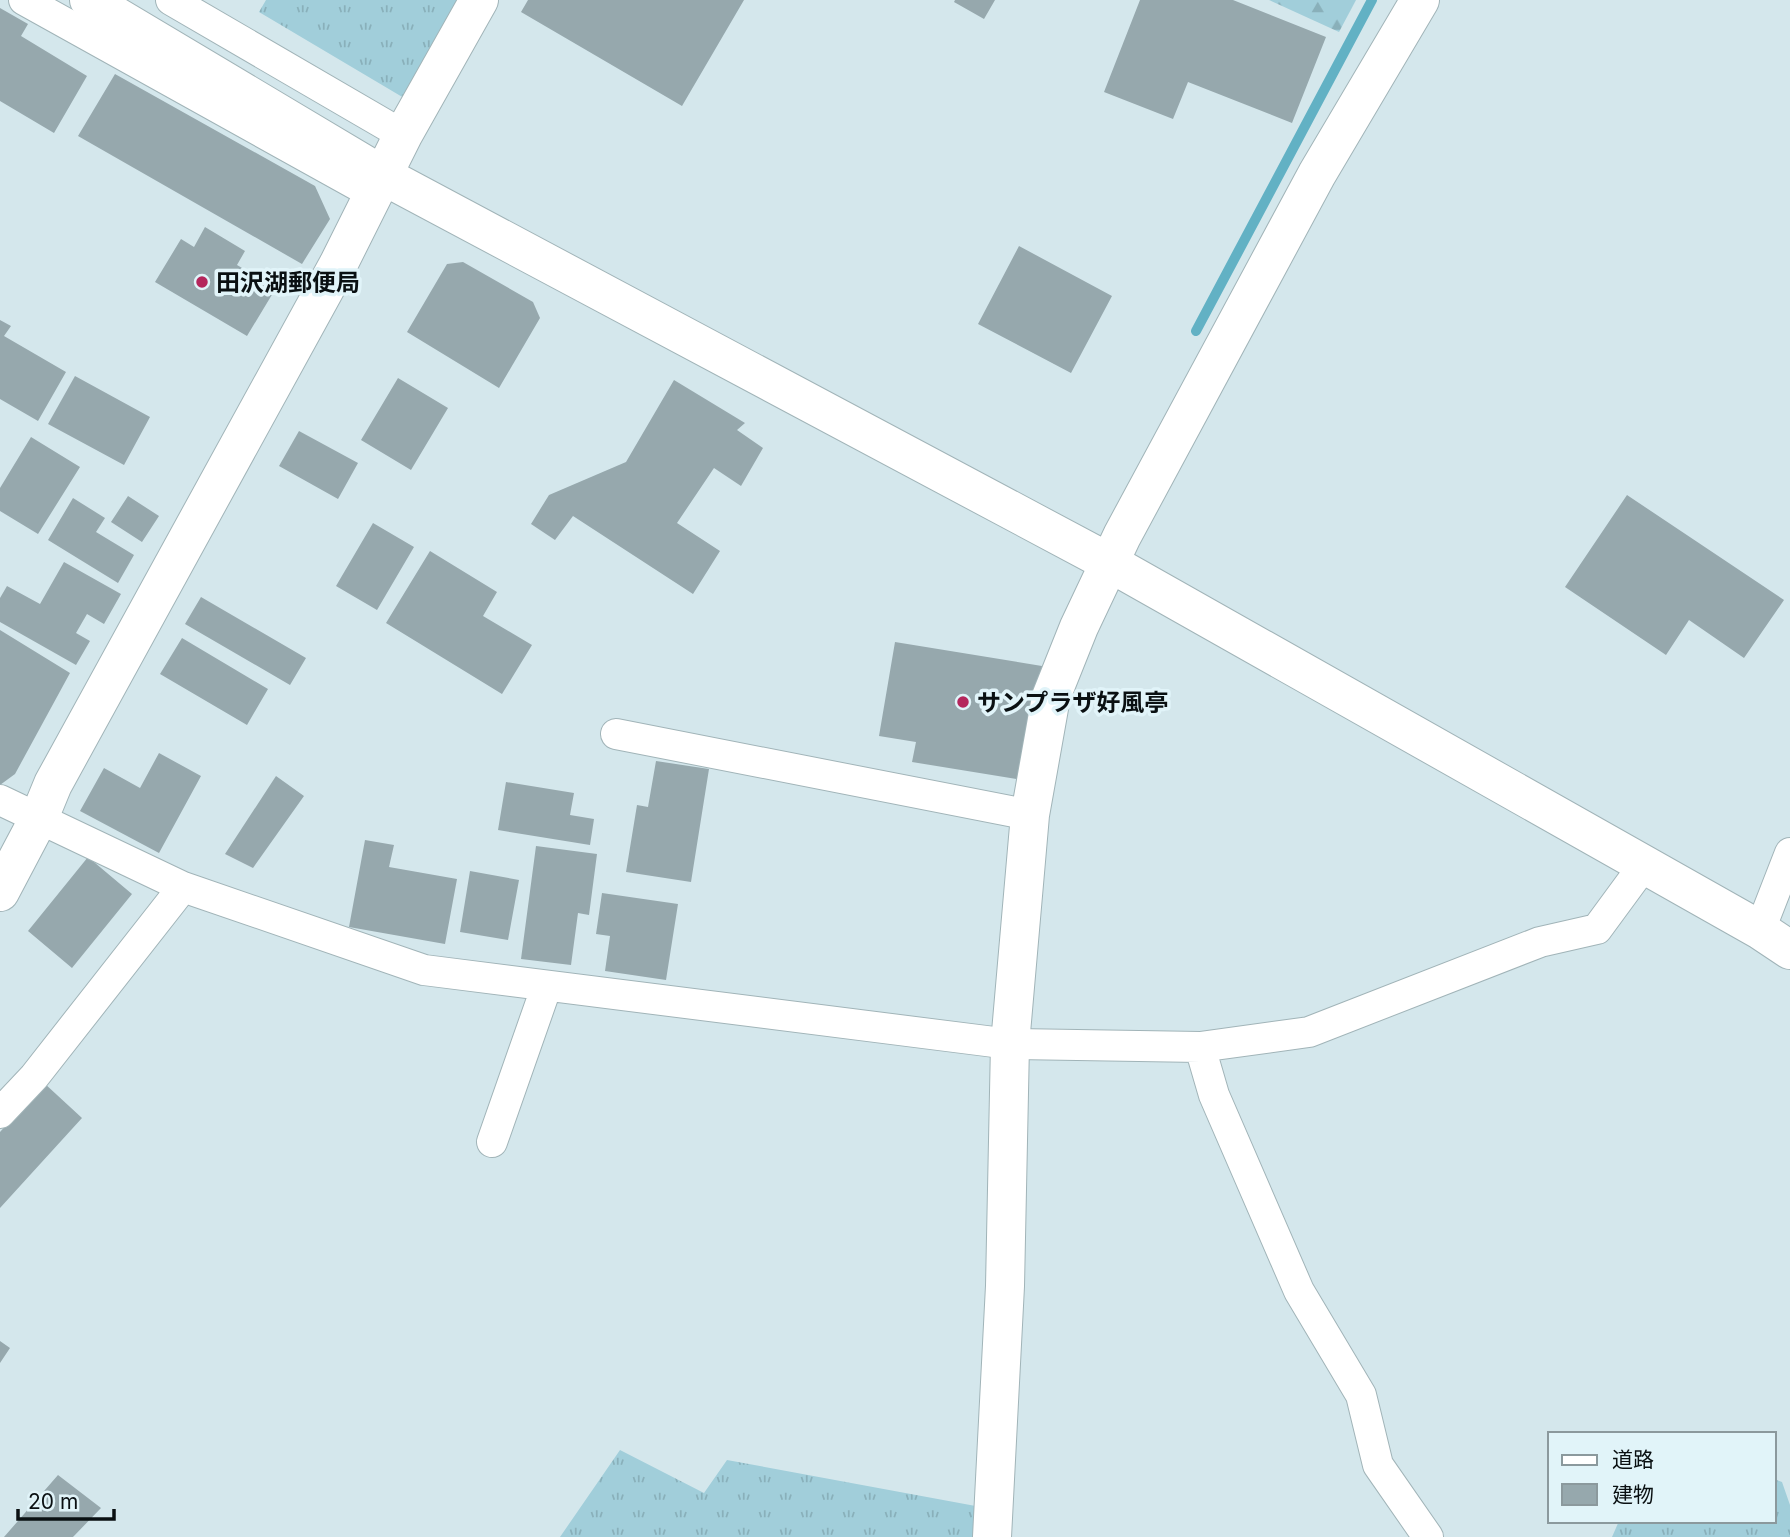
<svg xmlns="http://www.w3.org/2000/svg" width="1790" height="1537" viewBox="0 0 1790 1537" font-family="Inter,'Noto Sans JP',sans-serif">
<defs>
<pattern id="grass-tufts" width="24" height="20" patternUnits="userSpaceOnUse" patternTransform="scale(1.75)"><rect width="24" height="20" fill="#a1ceda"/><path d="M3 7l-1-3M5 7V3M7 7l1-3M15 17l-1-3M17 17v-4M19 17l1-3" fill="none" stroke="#89b0ba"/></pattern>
<pattern id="forest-firs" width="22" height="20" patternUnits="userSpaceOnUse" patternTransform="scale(1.75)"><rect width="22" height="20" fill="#a1ceda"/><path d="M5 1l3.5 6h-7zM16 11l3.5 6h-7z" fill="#89b0ba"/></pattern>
</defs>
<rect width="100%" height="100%" fill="#d4e7ec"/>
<path fill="url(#grass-tufts)" d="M266 0H458L404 98 259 12Z
M620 1450 704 1493 727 1460 981 1507 980 1537H560Z
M1774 1479 1782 1482 1790 1505V1537H1612L1619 1521H1774Z"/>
<path fill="url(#forest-firs)" d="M1269 0H1356L1339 32Z"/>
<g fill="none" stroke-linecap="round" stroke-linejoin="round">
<path stroke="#62b1c4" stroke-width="10" d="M1196 331 1372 0"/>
</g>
<path fill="#96a8ad" d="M528 0H744L682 106 521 12Z
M955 0H995L984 19 954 2Z
M1140 0H1233L1326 37 1292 123 1188 82 1173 119 1104 92Z
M0 8 28 24 21 36 87 76 54 133 0 101Z
M115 74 315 186 330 219 302 264 78 136Z
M205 227 245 251 237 265 276 288 247 336 155 282 181 239 194 247Z
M1019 246 1112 296 1071 373 978 324Z
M463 262 533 302 540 318 499 388 407 332 447 264Z
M0 320 11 326 4 336 66 372 38 421 0 399Z
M75 376 150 417 124 465 48 424Z
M398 378 448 408 411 470 361 440Z
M674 380 745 423 737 430 763 448 741 486 714 468 677 523 720 551 693 594 573 516 555 540 531 524 549 495 626 462Z
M299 431 358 463 338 499 279 466Z
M31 437 80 467 38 534 0 511V488Z
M1627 495 1784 600 1744 658 1689 620 1666 655 1565 587Z
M128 496 159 516 142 542 111 522Z
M73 498 105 518 96 532 134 555 118 583 48 540Z
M373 523 414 547 377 610 336 586Z
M430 551 497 592 483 616 532 645 502 694 386 623Z
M64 562 121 594 104 624 87 614 76 633 90 641 76 665 0 622V598L7 586 40 604Z
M201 597 306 658 290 685 185 624Z
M0 630 70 673 15 774 0 785Z
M182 638 268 689 247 725 160 674Z
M895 642 1048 667 1028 781 912 762 916 742 879 736Z
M159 753 201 776 159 853 80 811 104 768 140 788Z
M656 761 709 769 691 882 626 872 637 805 648 807Z
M276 776 304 796 253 868 225 854Z
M506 782 574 793 570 815 594 819 590 845 498 830Z
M365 840 394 845 389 867 457 879 445 944 349 927Z
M536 846 597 854 589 915 578 913 571 965 521 959Z
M88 857 132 894 72 968 28 931Z
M470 871 519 880 508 940 460 932Z
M602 893 678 904 666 980 605 971 610 936 596 934Z
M44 1083 82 1118 0 1208V1132Z
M0 1341 10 1348 0 1363Z
M58 1475 101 1508 73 1537H4Z"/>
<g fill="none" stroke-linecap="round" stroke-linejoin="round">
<defs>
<path id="minor" d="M24 0 373 194
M171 0 403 135
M616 734 1030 815
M0 800 183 887 424 970 1010 1044 1200 1047 1309 1032 1540 942 1597 929 1644 865
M1760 930 1790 853
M1200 1047 1214 1095 1299 1291 1361 1395 1378 1465 1428 1537
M0 1113 34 1077 183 887
M492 1142 546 988"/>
<path id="tertiary" d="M89 0 384 176 1110 563 1760 930 1790 950
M0 892 39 818 53 784 338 265 403 135 479 0
M992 1537 1005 1286 1010 1044 1030 815 1051 697 1079 627 1122 536 1317 174 1420 0"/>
</defs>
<use href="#minor" stroke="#a1b4b8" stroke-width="32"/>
<use href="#tertiary" stroke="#a1b4b8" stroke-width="40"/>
<use href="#minor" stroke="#fff" stroke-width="30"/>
<use href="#tertiary" stroke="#fff" stroke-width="38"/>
</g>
<g fill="#b4265c" stroke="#e1f4f9" stroke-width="2.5">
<circle cx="202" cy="282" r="7"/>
<circle cx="963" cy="702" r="7"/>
</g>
<g text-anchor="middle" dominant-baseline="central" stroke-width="7" stroke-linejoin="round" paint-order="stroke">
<g font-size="24" font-weight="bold" fill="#0a1012" stroke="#e1f4f9" text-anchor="start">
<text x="216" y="282">田沢湖郵便局</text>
<text x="977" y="702">サンプラザ好風亭</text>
</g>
</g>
<rect x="1548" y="1432" width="228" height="91" fill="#e1f4f9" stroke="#8b999d" stroke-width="2"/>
<rect x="1562" y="1455" width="35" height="10" fill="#ffffff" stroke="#8b999d" stroke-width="2"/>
<text x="1612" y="1467" font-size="21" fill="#0a1012">道路</text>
<rect x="1562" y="1484" width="35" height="21" fill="#96a8ad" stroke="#8b999d" stroke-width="2"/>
<text x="1612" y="1502" font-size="21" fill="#0a1012">建物</text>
<path d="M18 1509v10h96v-10" fill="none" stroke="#0a1012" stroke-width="3.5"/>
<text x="28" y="1509" font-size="21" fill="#0a1012" stroke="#e1f4f9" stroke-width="5" paint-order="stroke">20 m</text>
</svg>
